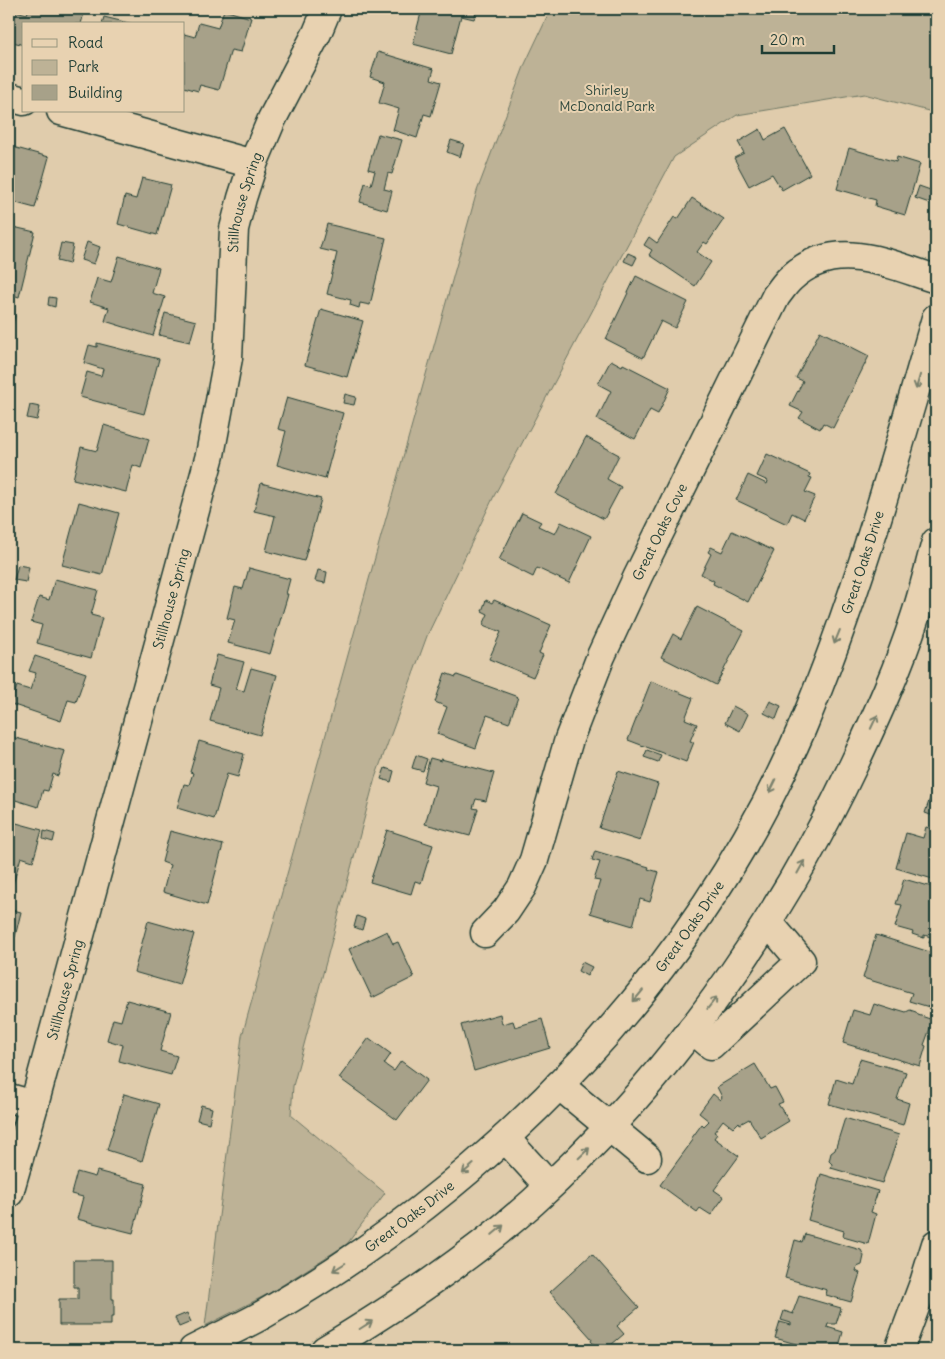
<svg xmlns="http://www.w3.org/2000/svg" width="945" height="1359" viewBox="0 0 945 1359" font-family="Delius,sans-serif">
<rect width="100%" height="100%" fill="#e0ccac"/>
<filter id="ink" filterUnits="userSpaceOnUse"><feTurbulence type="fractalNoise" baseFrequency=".02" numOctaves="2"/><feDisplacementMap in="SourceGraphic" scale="10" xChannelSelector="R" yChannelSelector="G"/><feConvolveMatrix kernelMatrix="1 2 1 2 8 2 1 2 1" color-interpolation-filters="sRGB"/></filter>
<g filter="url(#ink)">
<path fill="#bdb296" stroke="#6e7865" d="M551 9H936V113L864 94 737 115 674 157 494 496 427 636 375 778 293 1086 291 1115 385 1193 347 1244 270 1293 205 1326 242 1036 477 191 525 64Z"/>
<path fill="#a7a189" stroke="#1f3d34" d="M29 9H85L81 24H24V45L9 41 16 11 27 14Z
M422 9H477L474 19 461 16 451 54 413 44Z
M224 10 251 18 241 52 231 50 219 90 200 85 198 91 184 87V34L195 37 199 23 218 28Z
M104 17 133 24H102Z
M378 52 434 69 431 79 441 82 431 116 424 114 417 138 393 130 399 109 379 103 385 82 370 77Z
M760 129 765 140 785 129 810 174 782 190 772 174 749 186 734 158 744 153 738 142Z
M378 134 402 140 392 174 388 173 384 189 392 191 387 210 360 202 365 183 371 185 375 171 368 169Z
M451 140 464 144 460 157 447 152Z
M9 146 49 157 35 208 9 201Z
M849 148 896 162 897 157 920 164 905 215 875 206 876 200 837 189Z
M142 178 171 185 157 235 118 224 125 196 136 199Z
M919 186 936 192 932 204 915 198Z
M692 198 724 219 707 244 704 242 697 252 711 262 695 286 649 255 652 250 644 245 649 237 657 243 674 217 678 219Z
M327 224 386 238 370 305 360 303 359 308 350 305 351 300 327 294 337 253 320 249Z
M9 226 35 232 19 297 9 294Z
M87 242 100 247 94 264 81 260Z
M61 243 73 245 69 264 57 261Z
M628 253 637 257 633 265 624 261Z
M119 256 159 268 152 293 165 297 153 336 105 321 109 308 90 302 97 278 111 282Z
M636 276 688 302 675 328 661 321 643 358 606 339Z
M49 297 56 298 55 307 48 305Z
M321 309 363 321 347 377 305 365Z
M165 313 196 321 190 342 159 335Z
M9 314 15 316 9 338Z
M820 331 869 356 833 428 823 423 820 429 799 418 803 412 790 406 803 381 796 378Z
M97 343 159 359 144 414 80 397 87 372 101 376 103 369 84 363 89 345 97 347Z
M611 360 622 366 623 364 670 388 658 414 650 410 635 439 597 419 611 391 598 384Z
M345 394 356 397 354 405 343 403Z
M287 397 343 413 325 479 277 465 286 431 278 429Z
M30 405 40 407 37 420 27 418Z
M104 425 149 439 141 468 133 465 126 492 73 479 81 447 97 451Z
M586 437 619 455 607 479 621 487 604 519 556 494Z
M767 454 810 474 809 477 812 478 805 492 815 496 804 519 792 513 787 524 736 500 748 475 767 484 768 481 757 476Z
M261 483 321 499 304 561 266 551 275 516 254 511Z
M79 502 119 513 102 575 62 565Z
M522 513 541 522 538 526 555 534 561 522 591 536 569 583 537 568 533 577 499 560Z
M732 531 774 551 748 602 713 584 714 581 701 574 711 554 708 552 711 547 722 552Z
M18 565 29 567 26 582 14 580Z
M249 568 290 579 286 594H288L287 598 270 654 228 643 235 620 227 618 235 587 243 589Z
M318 570 327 572 325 583 315 581Z
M55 579 98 590 91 615 102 618 91 658 37 643 42 625 31 622 39 597 49 600Z
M486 600 492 603 494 600 551 625 539 653 543 655 533 677 489 659 501 632 483 625 488 614 482 611Z
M697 607 744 631 716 685 661 657 673 634 681 639Z
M217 655 244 662 236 689 244 691 251 668 277 675 260 735 210 721 219 688 209 685Z
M35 656 86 673 76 702 68 700 61 721 11 704 17 686 30 690 36 673 29 671Z
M445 673 456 677 457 675 518 697 509 723 487 715 476 748 437 734 447 707 435 702Z
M651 681 693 698 685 719 697 724 690 741 694 742 686 762 628 740Z
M770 701 781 706 776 719 764 713Z
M733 706 748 714 740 731 725 723Z
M12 737 65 751 58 776 53 774 48 791 43 790 38 807 9 798V747Z
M199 741 244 754 238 777 227 774 214 819 177 808 184 784 189 785 193 773 190 772Z
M647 750 661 755 658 762 644 757Z
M416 755 427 759 423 771 412 768Z
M430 758 441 761V759L494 773 486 801 476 799 473 808 478 809 470 836 425 824 436 786 423 782Z
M385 768 394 771 391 782 381 779Z
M618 771 658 784 640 841 599 828Z
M936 791V817L925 813 930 798 934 799Z
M9 821 42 830 33 861 21 857 13 884 9 883Z
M926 827 936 830V880L896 868 906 833 923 838Z
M387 830 433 845 421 883 415 881 411 894 370 882Z
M44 831 55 834 53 842 43 839Z
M170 831 223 845 207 905 163 892 170 865 162 862Z
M595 851 649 867 648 869 659 872 650 902 640 899 633 926 590 913 600 881 594 880 600 862 592 860Z
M904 879 936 888V945L929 943 931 937 924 935V938L912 934 913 932 895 927 902 905 896 904Z
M9 909 21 912 15 937 9 936Z
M357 916 365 919 362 930 354 927Z
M148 921 194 934 179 985 134 972Z
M387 931 393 944 398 942 414 977 372 998 349 949Z
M876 935 936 954V1009L909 1001 912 993 863 978Z
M582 962 592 967 587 976 578 971Z
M127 1000 171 1012 160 1051 177 1056 171 1075 119 1061 123 1045 107 1040 113 1019 121 1021Z
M874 1004 896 1011V1009L906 1012 910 1010 916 1012 918 1015 933 1020 924 1045 926 1046 920 1066 843 1043 853 1010 870 1015Z
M500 1014 502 1024 513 1021 515 1027 542 1019 550 1048 474 1071 461 1025Z
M369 1038 391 1054 384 1064 394 1071 401 1061 427 1080 397 1120 339 1078Z
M860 1059 906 1072 897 1099 909 1103 903 1125 829 1104 836 1079 852 1084Z
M755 1064 770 1089 775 1087 783 1102 778 1104 789 1121 761 1138 749 1119 740 1124 739 1122 733 1128 723 1120 714 1132 717 1134 714 1138 739 1156 714 1190 724 1197 711 1215 700 1208 697 1212 660 1185 693 1140 691 1139 702 1124 704 1126 709 1121 699 1113 713 1094 720 1100 722 1097 717 1087Z
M124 1094 159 1104 142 1161 107 1150Z
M201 1105 212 1108 209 1123 197 1120Z
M845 1118 899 1135 882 1183 831 1168 832 1164 829 1161 831 1153 835 1150Z
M97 1171 146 1184 133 1233 77 1219 83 1197 71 1194 77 1172 95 1177Z
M821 1174 878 1191 871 1212 876 1214 868 1244 843 1237 844 1231 808 1220Z
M805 1234 861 1250 864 1256 862 1265 857 1267 856 1271 860 1273 851 1302 826 1295 827 1290 785 1278 795 1240 802 1242Z
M592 1254 639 1307 617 1326 624 1334 605 1350H599L591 1341 592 1339 550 1292Z
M74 1260H112V1299H114V1317H111V1325H59V1299H78V1287H74Z
M799 1296 841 1308 836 1324H828L827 1327 843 1332 838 1350H809L810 1348 775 1338 780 1322 791 1325V1323L781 1320 784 1311 794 1314 793 1312Z
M187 1313 191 1322 179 1327 175 1318Z"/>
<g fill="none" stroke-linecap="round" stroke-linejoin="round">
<defs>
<g id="minor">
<path d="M9 97 24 101"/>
<path d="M61 111 253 164"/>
<path id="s1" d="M485 933 506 911 522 887 534 860 569 739 601 656 638 576 776 296C781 290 785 283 791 278 835 237 888 264 936 279"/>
<path d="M692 1029 711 1045 801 961 768 922"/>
<path d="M559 1085 647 1158"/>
<path d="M9 1098 34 1105"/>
<path d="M505 1138 549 1186"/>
<path id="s2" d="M9 1193 34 1105 210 455 228 358 234 229 242 198 253 164 272 119 317 33 327 9"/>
<path id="s3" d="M193 1350C216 1338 241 1327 264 1314 494 1182 696 974 802 728 858 595 896 456 936 318"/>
<path d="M325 1350C397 1306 469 1259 533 1202 669 1079 777 927 855 762 877 715 899 667 915 617 923 593 929 567 936 542"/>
<path d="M899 1350 924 1283 936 1244"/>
</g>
</defs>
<use href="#minor" stroke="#1f3d34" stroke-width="31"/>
<use href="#minor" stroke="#e8d2b1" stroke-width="28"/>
</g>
<defs><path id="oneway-shaft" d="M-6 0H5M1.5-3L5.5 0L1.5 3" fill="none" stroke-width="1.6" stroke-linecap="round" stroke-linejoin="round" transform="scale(1.25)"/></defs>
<g stroke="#79806c">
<use href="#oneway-shaft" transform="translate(918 382) rotate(106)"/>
<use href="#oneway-shaft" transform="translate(837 637) rotate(112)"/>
<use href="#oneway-shaft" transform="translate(874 722) rotate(-65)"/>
<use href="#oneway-shaft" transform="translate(773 786) rotate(116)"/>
<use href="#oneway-shaft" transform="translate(801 867) rotate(-61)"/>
<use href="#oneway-shaft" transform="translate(638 996) rotate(130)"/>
<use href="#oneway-shaft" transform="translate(712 1003) rotate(-52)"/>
<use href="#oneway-shaft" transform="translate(584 1153) rotate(-44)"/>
<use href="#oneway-shaft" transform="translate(468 1169) rotate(139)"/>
<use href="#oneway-shaft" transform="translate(498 1230) rotate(-40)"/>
<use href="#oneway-shaft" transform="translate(339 1267) rotate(148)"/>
<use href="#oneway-shaft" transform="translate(366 1325) rotate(-32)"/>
</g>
</g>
<g text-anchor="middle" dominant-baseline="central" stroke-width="4" stroke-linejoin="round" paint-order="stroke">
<g font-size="14" fill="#2f493e" stroke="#e8d2b1">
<text x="607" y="90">Shirley<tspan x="607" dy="16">McDonald Park</tspan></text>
</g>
<g font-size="14" fill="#1f3d34" stroke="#e8d2b1">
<text stroke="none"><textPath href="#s2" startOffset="1021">Stillhouse Spring</textPath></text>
<text stroke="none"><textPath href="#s1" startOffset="441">Great Oaks Cove</textPath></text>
<text stroke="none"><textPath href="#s3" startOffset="1065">Great Oaks Drive</textPath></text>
<text stroke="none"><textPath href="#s2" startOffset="616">Stillhouse Spring</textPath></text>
<text stroke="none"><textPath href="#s3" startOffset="660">Great Oaks Drive</textPath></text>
<text stroke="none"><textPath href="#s2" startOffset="211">Stillhouse Spring</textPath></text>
<text stroke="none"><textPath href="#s3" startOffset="255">Great Oaks Drive</textPath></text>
</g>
</g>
<rect width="945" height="1359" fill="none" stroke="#e8d2b1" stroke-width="30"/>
<rect x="15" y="15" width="915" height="1329" fill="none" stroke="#1f3d34" stroke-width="2" filter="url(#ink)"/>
<rect x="22" y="22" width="162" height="90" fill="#e8d2b1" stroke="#98967f"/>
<rect x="32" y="39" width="25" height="8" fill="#e8d2b1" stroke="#98967f"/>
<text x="68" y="48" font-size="15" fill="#1f3d34">Road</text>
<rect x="32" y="60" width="25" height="15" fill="#bdb296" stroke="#98967f"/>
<text x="68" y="72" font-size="15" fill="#1f3d34">Park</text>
<rect x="32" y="85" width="25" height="15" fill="#a7a189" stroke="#98967f"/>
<text x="68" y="98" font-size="15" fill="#1f3d34">Building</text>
<path d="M762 45v8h72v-8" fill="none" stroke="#1f3d34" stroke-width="2.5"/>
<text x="770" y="45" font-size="15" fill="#1f3d34" stroke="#e8d2b1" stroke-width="4" paint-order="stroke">20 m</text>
</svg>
